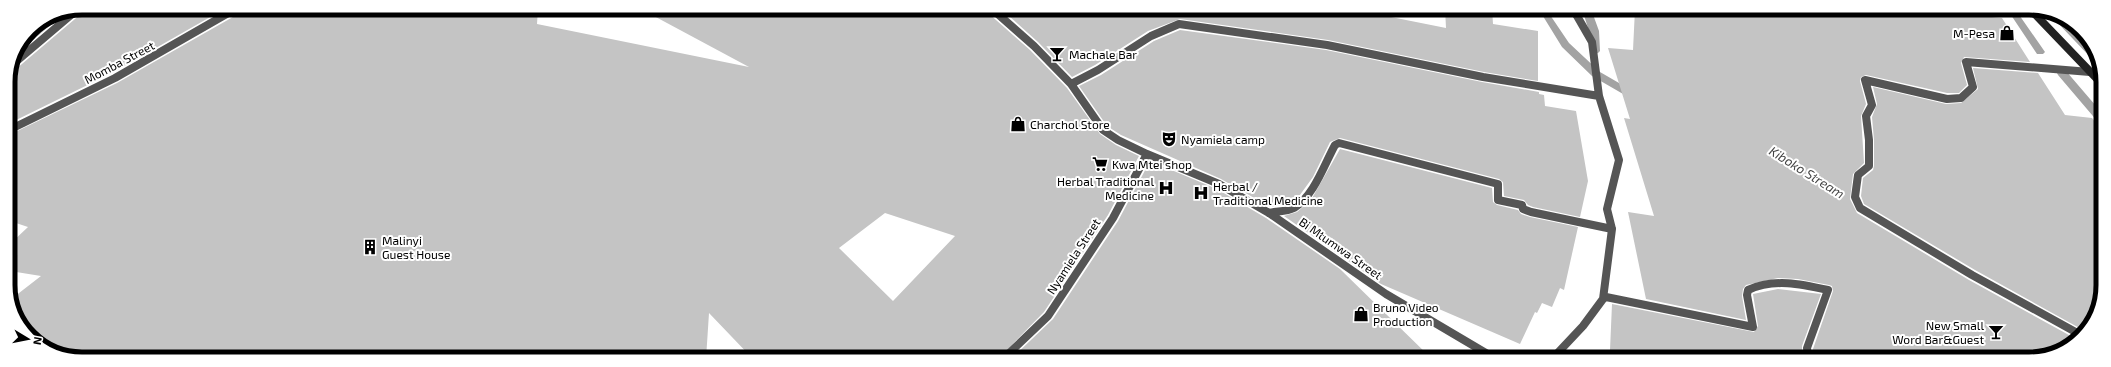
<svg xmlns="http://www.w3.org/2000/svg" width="2111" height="367" viewBox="0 0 2111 367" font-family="'Exo 2',sans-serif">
<rect width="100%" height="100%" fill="#fff"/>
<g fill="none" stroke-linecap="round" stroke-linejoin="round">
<path fill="#a3a3a3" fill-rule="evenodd" d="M1538 8 1546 9 1569 43 1600 72 1638 94 1639 96 1638 98H1630L1592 76 1562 47Z
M1582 9H1591L1599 31 1600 51 1598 53 1595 54 1590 51 1589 31Z
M2007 9H2015L2045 52 2043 54H2037Z
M2054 16C2074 26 2087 41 2098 61L2093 60 2055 20Z
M2062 70 2066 71 2102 113V123L2098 122 2058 75 2057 73Z"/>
</g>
<path fill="#c4c4c4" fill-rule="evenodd" d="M83 8H226L112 73 8 124V82L10 70 16 69 82 13Z
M242 8H538L537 24 749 67 639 8H986L987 12 1030 50 1067 88 1100 134 1116 145 1139 156 1108 215 1044 312 998 359H753L709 313 706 359 72 358 33 340 10 304V300L41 276 10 271V244L28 227 10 221 9 135 117 83 240 13ZM885 213 955 236 893 301 839 248Z
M1000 8H1346L1446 28 1445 8H1492L1493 24 1538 31V81L1484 72 1328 40 1180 19 1148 31 1095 65 1072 77 1038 42Z
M1635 9H1907L2002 18 2030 62 1964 57 1961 63 1967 85 1959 93H1947L1866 75 1861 77 1860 81 1866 104 1861 116 1864 163 1853 174 1850 199 1857 213 1969 280 2078 340 2029 359H1813V349L1833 291 1832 286 1829 285 1798 279 1778 278 1746 285 1743 289 1742 296 1746 320 1646 299 1628 212 1654 216 1624 118 1630 119 1608 48 1633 50Z
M67 11 13 57 30 30 54 14Z
M1180 30 1326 50 1482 82 1539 92V94L1544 95 1545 106 1576 111 1588 181 1580 217 1533 207 1528 205 1524 200 1504 196 1503 182 1499 179 1340 138 1330 142 1313 177 1297 199 1289 204 1270 207 1221 179 1121 135 1107 126 1079 86 1101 75 1154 41Z
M1973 68 2038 73 2065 115 2092 118 2102 131V295L2083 330 1975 270 1864 204 1861 196 1863 178 1873 170 1874 166V140L1872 117 1877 104 1873 87 1946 104 1961 103 1978 89Z
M1340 149 1492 188 1493 202 1497 205 1518 210 1521 214 1530 217 1578 227 1564 290 1560 288 1552 307 1542 303 1537 313 1535 312 1520 344 1381 284 1284 216 1297 212 1311 200Z
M1150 161 1217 189 1266 218 1340 269 1432 359H1011L1053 319 1118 221Z
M1778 289 1821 294 1802 346V359H1643L1610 350 1612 304 1754 332 1758 326 1753 294Z"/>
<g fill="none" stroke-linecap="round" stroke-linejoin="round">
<path stroke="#555" stroke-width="8" d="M991 8 1034 46 1071 84 1103 130 1118 140 1147 154 1219 184 1269 213 1386 294 1496 359
M12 65 78 9
M1071 84 1098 70 1151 36 1179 24 1327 45 1483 77 1599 96
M9 130 115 78 237 8
M1269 213C1277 211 1286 212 1294 208 1314 196 1324 165 1335 145L1339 143 1498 184V200L1522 205 1523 209 1531 212 1612 229
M1603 299 1606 297 1753 327 1747 295 1748 290C1774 278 1801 284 1828 290L1807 348 1808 359
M2081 335 1972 275 1860 208 1855 197 1858 175 1869 166V140L1866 116 1872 105 1865 80 1947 99 1961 98 1973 87 1966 62 2090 72
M1003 359 1048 316 1113 218 1147 154
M1552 359 1583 326 1603 299 1612 229 1607 209 1619 160 1599 96 1592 42 1573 9"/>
<path stroke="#222" stroke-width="8" d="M2030 9 2102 84"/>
</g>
<defs>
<symbol id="shop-bare" viewBox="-9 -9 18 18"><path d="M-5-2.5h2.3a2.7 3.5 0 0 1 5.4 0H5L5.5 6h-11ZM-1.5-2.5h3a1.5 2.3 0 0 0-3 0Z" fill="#000" stroke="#fff" stroke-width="2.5" paint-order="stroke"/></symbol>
<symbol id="bar-bare" viewBox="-9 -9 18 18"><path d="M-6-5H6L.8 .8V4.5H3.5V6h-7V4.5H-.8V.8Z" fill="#000" stroke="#fff" stroke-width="2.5" paint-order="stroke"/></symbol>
<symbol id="theatre-bare" viewBox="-9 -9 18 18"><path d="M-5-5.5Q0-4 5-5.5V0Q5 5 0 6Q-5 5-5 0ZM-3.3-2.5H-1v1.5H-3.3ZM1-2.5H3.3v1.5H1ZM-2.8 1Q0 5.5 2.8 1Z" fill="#000" stroke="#fff" stroke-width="2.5" paint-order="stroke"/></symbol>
<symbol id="supermarket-bare" viewBox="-9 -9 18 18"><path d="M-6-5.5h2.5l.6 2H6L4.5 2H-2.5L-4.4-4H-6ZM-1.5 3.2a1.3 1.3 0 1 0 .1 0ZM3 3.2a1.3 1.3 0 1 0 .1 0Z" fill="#000" stroke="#fff" stroke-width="2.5" paint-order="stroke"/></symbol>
<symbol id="hospital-bare" viewBox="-9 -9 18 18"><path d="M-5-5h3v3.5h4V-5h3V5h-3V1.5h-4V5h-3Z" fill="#000" stroke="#fff" stroke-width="2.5" paint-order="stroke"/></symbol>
<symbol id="building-bare" viewBox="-9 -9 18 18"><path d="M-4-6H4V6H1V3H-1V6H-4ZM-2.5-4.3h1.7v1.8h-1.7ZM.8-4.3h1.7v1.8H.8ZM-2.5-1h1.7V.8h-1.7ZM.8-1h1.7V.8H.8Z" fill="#000" stroke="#fff" stroke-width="2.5" paint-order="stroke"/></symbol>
</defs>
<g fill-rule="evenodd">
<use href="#shop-bare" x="1996" y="22" width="22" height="22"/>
<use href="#bar-bare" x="1046" y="43" width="22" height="22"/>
<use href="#shop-bare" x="1007" y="113" width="22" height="22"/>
<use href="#theatre-bare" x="1158" y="128" width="22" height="22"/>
<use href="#supermarket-bare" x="1089" y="153" width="22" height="22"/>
<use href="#hospital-bare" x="1155" y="177" width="22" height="22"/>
<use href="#hospital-bare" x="1190" y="182" width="22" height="22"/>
<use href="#building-bare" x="359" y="236" width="22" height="22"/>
<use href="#shop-bare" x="1350" y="303" width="22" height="22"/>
<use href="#bar-bare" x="1985" y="321" width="22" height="22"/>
</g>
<g text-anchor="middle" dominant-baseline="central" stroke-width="4" stroke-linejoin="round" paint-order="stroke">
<g font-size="12" fill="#000" stroke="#fff" text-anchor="start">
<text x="1995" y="33" text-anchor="end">M-Pesa</text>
<text x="1069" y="54">Machale Bar</text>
<text x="1030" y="124">Charchol Store</text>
<text x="1181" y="139">Nyamiela camp</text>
<text x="1112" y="164">Kwa Mtei shop</text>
<text x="1154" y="181" text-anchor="end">Herbal Traditional<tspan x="1154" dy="14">Medicine</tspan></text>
<text x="1213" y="186">Herbal /<tspan x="1213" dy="14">Traditional Medicine</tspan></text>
<text x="382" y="240">Malinyi<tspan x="382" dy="14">Guest House</tspan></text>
<text x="1373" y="307">Bruno Video<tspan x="1373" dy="14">Production</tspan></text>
<text x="1984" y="325" text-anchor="end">New Small<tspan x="1984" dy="14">Word Bar&amp;Guest</tspan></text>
</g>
<g font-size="12" fill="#000" stroke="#fff">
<text transform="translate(119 62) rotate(-28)">Momba Street</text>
<text transform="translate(1341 248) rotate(35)">Bi Mtumwa Street</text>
<text transform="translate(1073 256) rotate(-57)">Nyamiela Street</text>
</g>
<g font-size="13" font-style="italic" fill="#444" stroke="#fff">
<text transform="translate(1807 172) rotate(32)">Kiboko Stream</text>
</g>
</g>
<path d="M0 0H2111V367H0ZM82 15H2029A67 67 0 0 1 2096 82V285A67 67 0 0 1 2029 352H82A67 67 0 0 1 15 285V82A67 67 0 0 1 82 15Z" fill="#fff" fill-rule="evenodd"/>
<path fill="none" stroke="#000" stroke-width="5" d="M82 15H2029A67 67 0 0 1 2096 82V285A67 67 0 0 1 2029 352H82A67 67 0 0 1 15 285V82A67 67 0 0 1 82 15Z"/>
<g transform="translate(28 339) rotate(100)" stroke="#ffffff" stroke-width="3" paint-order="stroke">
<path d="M0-3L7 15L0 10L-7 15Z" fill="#000000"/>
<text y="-6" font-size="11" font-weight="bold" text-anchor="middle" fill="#000000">N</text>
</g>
</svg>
